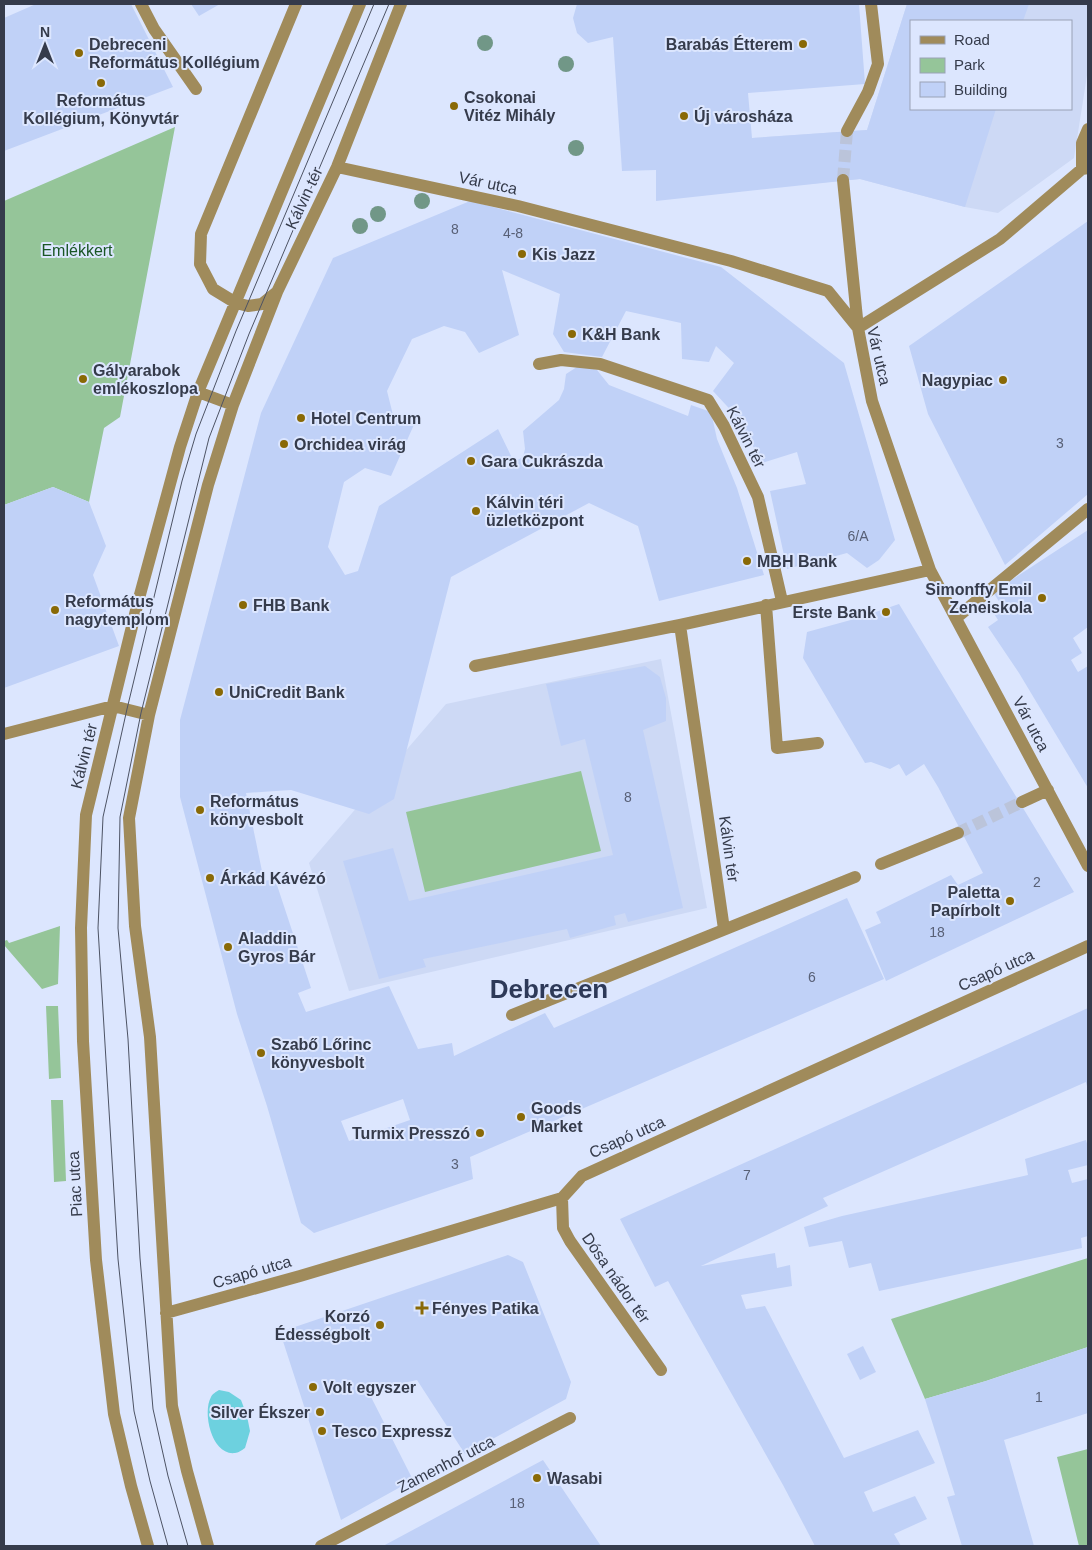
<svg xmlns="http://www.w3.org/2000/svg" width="1092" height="1550" viewBox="0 0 1092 1550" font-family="Helvetica,sans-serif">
<rect width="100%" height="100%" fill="#dce6fe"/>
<path fill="#cdd9f5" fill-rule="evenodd" d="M907 4H1088V69L1074 158 998 213 965 207 860 179 757 189 752 138 867 130ZM911 21H1071V109H911Z
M661 659 707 908 349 991 309 863 446 704Z"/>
<path fill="#95c599" d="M175 127 120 417 104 428 89 502 53 487 4 505V201Z
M581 771 601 851 425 892 406 812Z
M60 926 58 984 42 989 4 945V941L7 940 9 943Z
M46 1006H58L61 1078 49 1079Z
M51 1100H63L66 1181 54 1182Z
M1088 1258V1347L986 1381 925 1399 891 1319Z
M1088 1449V1546H1079L1057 1457Z"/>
<path fill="#6dd1df" d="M219 1390 229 1392 241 1400 247 1416 250 1431 245 1448C242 1450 238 1453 235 1453 212 1456 202 1413 211 1397 212 1394 216 1392 219 1390Z"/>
<path fill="#c0d1f7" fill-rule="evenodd" d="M36 4H131L173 87 4 151V18Z
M191 4H220L199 16Z
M577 4H859L865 84 748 93 752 138 867 130 907 4H1029L1023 21H911V109H996L965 207 860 179 656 201V170L622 171 613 37 588 43 577 33 573 18Z
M470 201 721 267 844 363 895 540 879 560 867 568 847 553 787 569 770 491 806 484 797 452 762 463 738 418 713 391 734 363 716 346 709 362 682 359 681 323 626 311 602 357 564 352 553 334 560 294 502 270 519 335 479 353 465 332 444 326 412 339 387 391 393 415 417 418 391 476 365 468 344 482 328 547 345 575 358 571 379 506 498 429 514 462 523 457 525 449 523 431 559 400 564 389 566 374 580 365 597 370 609 385 688 416 691 405 711 412 717 439 737 488 764 575 659 601 638 526 589 503 451 577 394 799 369 814 291 790 246 793 264 881 275 879 311 988 298 993 306 1012 389 986 418 1049 452 1043 454 1056 545 1013 554 1028 847 898 884 979 470 1157 473 1179 314 1233 301 1223 267 1106 237 1014 180 797V720L261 413 333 258ZM403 1099 410 1120 349 1141 341 1121Z
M1088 221V494L1005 565 928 414 909 346Z
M53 487 89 502 106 546 93 575 119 646 4 688V505Z
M1088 530V627L1073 638 1082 653 1071 660 1078 672 1088 666V788L1019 673 988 627 998 620 991 609 1000 603 993 592Z
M899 604 1074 892 886 981 865 930 881 923 876 912 951 875 958 885 983 873 938 787 924 764 906 776 899 764 890 769 871 762 865 763 803 658 807 632 858 618Z
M645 666 660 677 666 698V721L643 730 683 908 628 922 625 913 614 916 616 925 570 938 567 929 423 959 426 967 379 979 343 861 393 848 409 901 613 855 585 739 561 746 546 684Z
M1088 1008V1090L1086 1082 823 1198 828 1206 701 1266 775 1253 777 1268 790 1265 792 1286 741 1295 746 1309 765 1306 844 1458 918 1430 935 1463 864 1492 873 1512 915 1496 927 1519 894 1534 901 1546H815L783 1485 668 1281 655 1287 620 1219Z
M1086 1140 1088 1147V1165L1068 1170 1072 1183 1088 1179V1236L1081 1238 1082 1248 879 1291 871 1263 849 1268 842 1241 809 1247 804 1227 842 1216 1028 1175 1025 1159Z
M508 1255 523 1262 571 1382 566 1399 465 1454 417 1380 368 1391 413 1480 341 1520 280 1332Z
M863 1346 876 1372 860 1380 847 1354Z
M1088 1347V1413L1004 1440 1034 1546H962L947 1497 955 1495 925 1399 986 1381Z
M543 1460 601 1546H383Z"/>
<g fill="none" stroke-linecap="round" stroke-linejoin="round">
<path stroke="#bbc4da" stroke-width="12" stroke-dasharray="12 6" stroke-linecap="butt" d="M843 180 847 131
M958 833 1022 802"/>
<path stroke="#a08b5b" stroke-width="12" d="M141 4 154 29 196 89
M847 131 868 92 878 64 871 4
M337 167 518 206 731 261 828 291 858 328
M1082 169V143L1088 129
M843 180 858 328 872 401 930 570 1088 866
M277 292 262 304 248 306 236 303 213 289 200 264 201 234 296 4
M858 328 1000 239 1082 169 1088 168
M539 364 561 360 600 364 708 400 724 426 758 497 782 601
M198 392 233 405
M766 605 777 748 818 743
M956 618 1088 509
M680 625 724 929
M475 666 680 625 930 570
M4 734 113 706 149 715
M1022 802 1048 790
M881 864 958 833
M512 1015 855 877
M562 1198 563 1228 570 1241 661 1370
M166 1313 300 1276 562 1198 582 1176 1088 946
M148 1546 131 1486 114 1414 96 1260 83 1041 81 928 86 815 138 602 180 447 198 392 360 4
M208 1546 187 1471 172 1406 150 1037 135 926 129 818 149 715 208 485 233 405 277 292 337 167 401 4
M321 1546 570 1418"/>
<path stroke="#4d5364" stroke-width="1" d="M168 1546 150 1481 134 1411 118 1259 98 928 103 817 127 709 182 481 196 434 236 331 374 4
M188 1546 168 1476 153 1409 140 1258 128 1039 118 928 120 817 141 713 209 438 249 334 389 4"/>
</g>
<g fill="#719787">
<circle cx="485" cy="43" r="8"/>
<circle cx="566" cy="64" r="8"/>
<circle cx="576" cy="148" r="8"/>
<circle cx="422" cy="201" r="8"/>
<circle cx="378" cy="214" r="8"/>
<circle cx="360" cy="226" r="8"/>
</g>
<g fill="#896906" stroke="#dce6fe" stroke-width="2">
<circle cx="803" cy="44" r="5"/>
<circle cx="79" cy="53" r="5"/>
<circle cx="101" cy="83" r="5"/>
<circle cx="454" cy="106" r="5"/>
<circle cx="684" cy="116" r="5"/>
<circle cx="522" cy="254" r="5"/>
<circle cx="572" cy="334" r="5"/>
<circle cx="83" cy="379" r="5"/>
<circle cx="1003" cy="380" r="5"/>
<circle cx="301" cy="418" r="5"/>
<circle cx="284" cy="444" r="5"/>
<circle cx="471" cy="461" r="5"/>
<circle cx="476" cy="511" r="5"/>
<circle cx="747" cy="561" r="5"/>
<circle cx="1042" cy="598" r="5"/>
<circle cx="243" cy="605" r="5"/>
<circle cx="55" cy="610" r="5"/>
<circle cx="886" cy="612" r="5"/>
<circle cx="219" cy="692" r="5"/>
<circle cx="200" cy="810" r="5"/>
<circle cx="210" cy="878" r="5"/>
<circle cx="1010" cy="901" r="5"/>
<circle cx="228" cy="947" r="5"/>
<circle cx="261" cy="1053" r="5"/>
<circle cx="521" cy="1117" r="5"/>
<circle cx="480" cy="1133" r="5"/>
<path d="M419.5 1300.5h5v5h5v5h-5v5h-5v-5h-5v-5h5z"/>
<circle cx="380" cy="1325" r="5"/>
<circle cx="313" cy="1387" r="5"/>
<circle cx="320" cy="1412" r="5"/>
<circle cx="322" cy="1431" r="5"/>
<circle cx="537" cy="1478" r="5"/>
</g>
<g text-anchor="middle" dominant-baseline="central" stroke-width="4" stroke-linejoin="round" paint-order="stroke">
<g font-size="14" fill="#586076">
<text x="455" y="229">8</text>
<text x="513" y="233">4-8</text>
<text x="1060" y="443">3</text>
<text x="858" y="536">6/A</text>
<text x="628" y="797">8</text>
<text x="1037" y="882">2</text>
<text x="937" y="932">18</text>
<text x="812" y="977">6</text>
<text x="455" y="1164">3</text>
<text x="747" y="1175">7</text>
<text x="1039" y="1397">1</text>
<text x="517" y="1503">18</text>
</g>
<g font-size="16" font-weight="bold" fill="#353b4b" stroke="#dce6fe" text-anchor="start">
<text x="89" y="44">Debreceni<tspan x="89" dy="18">Református Kollégium</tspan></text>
<text x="793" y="44" text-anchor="end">Barabás Étterem</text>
<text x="464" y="97">Csokonai<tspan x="464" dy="18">Vitéz Mihály</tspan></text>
<text x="101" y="100" text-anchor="middle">Református<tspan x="101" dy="18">Kollégium, Könyvtár</tspan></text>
<text x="694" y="116">Új városháza</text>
<text x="532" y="254">Kis Jazz</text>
<text x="582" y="334">K&amp;H Bank</text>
<text x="93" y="370">Gályarabok<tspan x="93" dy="18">emlékoszlopa</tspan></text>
<text x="993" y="380" text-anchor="end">Nagypiac</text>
<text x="311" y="418">Hotel Centrum</text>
<text x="294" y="444">Orchidea virág</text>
<text x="481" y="461">Gara Cukrászda</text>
<text x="486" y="502">Kálvin téri<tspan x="486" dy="18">üzletközpont</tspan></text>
<text x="757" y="561">MBH Bank</text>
<text x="1032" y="589" text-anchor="end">Simonffy Emil<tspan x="1032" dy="18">Zeneiskola</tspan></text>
<text x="65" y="601">Református<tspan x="65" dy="18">nagytemplom</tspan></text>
<text x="253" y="605">FHB Bank</text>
<text x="876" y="612" text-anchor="end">Erste Bank</text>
<text x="229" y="692">UniCredit Bank</text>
<text x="210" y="801">Református<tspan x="210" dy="18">könyvesbolt</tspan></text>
<text x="220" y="878">Árkád Kávézó</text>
<text x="1000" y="892" text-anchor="end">Paletta<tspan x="1000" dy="18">Papírbolt</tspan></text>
<text x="238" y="938">Aladdin<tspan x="238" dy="18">Gyros Bár</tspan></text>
<text x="271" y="1044">Szabő Lőrinc<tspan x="271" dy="18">könyvesbolt</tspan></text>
<text x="531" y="1108">Goods<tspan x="531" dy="18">Market</tspan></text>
<text x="470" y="1133" text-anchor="end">Turmix Presszó</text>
<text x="432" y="1308">Fényes Patika</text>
<text x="370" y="1316" text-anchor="end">Korzó<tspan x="370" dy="18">Édességbolt</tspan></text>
<text x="323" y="1387">Volt egyszer</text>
<text x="310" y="1412" text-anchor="end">Silver Ékszer</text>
<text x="332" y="1431">Tesco Expressz</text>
<text x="547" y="1478">Wasabi</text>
</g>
<g font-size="16" fill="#353b4b" stroke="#dce6fe">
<text transform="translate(488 183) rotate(12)">Vár utca</text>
<text transform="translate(304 198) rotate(-65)">Kálvin tér</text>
<text transform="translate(879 356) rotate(77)">Vár utca</text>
<text transform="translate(746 437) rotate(63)">Kálvin tér</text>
<text transform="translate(1031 724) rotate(62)">Vár utca</text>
<text transform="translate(84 756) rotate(-76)">Kálvin tér</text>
<text transform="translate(729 849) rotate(82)">Kálvin tér</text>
<text transform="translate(996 970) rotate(-24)">Csapó utca</text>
<text transform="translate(627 1137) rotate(-24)">Csapó utca</text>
<text transform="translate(75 1184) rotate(-93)">Piac utca</text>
<text transform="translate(252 1272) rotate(-16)">Csapó utca</text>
<text transform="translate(616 1278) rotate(55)">Dósa nádor tér</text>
<text transform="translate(446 1464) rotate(-27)">Zamenhof utca</text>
</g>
<g font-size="16" fill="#195625" stroke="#dce6fe">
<text x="77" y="250">Emlékkert</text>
</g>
<g font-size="26" font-weight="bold" fill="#2d3958" stroke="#dce6fe">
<text x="549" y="989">Debrecen</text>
</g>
</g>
<rect width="1092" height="1550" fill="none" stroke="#353b4b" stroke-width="10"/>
<rect x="910" y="20" width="162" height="90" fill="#dce6fe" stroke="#99a2b6"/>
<rect x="920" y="36" width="25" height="8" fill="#a08b5b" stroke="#99a2b6"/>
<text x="954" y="45" font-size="15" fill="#353b4b">Road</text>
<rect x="920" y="58" width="25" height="15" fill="#95c599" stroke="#99a2b6"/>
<text x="954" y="70" font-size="15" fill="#353b4b">Park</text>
<rect x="920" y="82" width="25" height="15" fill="#c0d1f7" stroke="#99a2b6"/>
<text x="954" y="95" font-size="15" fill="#353b4b">Building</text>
<g transform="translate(45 45)" stroke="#dce6fe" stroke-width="4" paint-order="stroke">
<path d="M0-4L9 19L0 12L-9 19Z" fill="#353b4b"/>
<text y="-8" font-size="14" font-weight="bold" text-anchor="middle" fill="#353b4b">N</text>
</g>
</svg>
